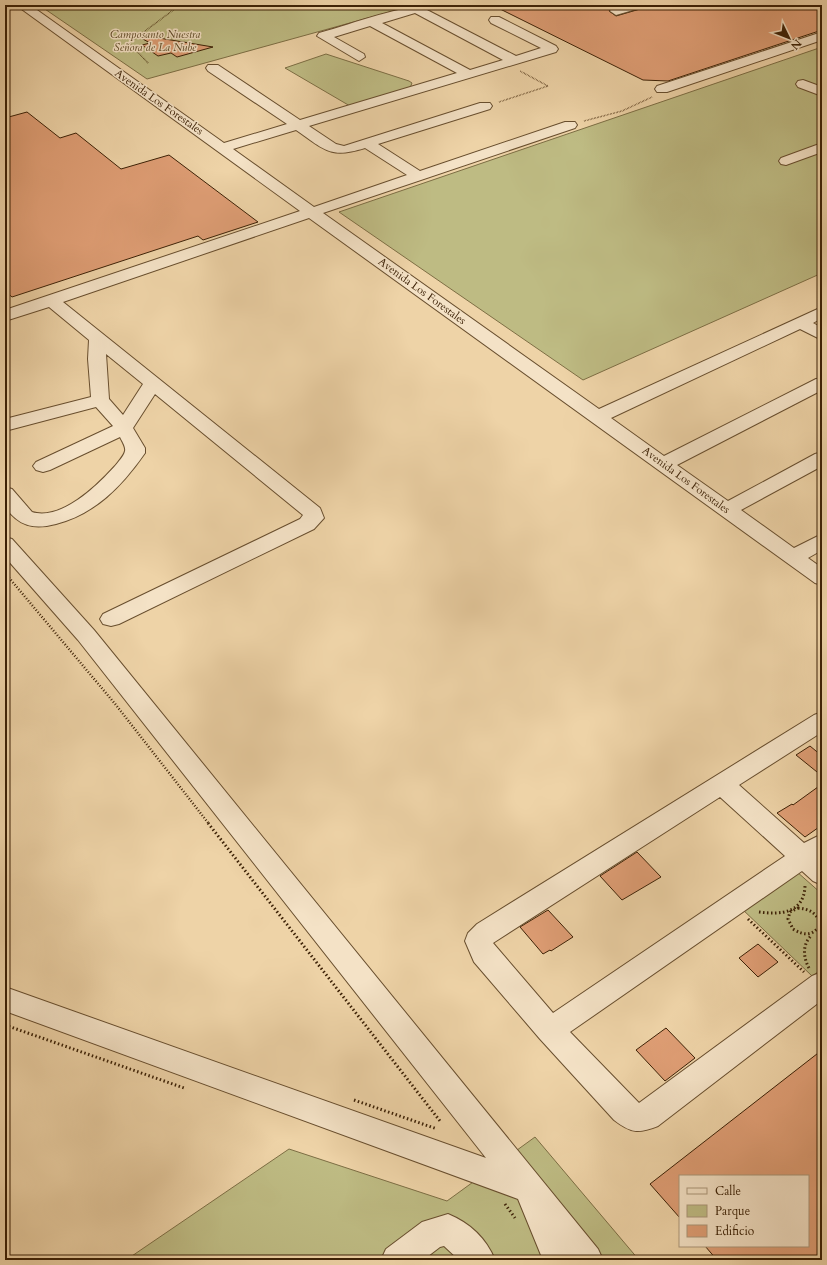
<svg xmlns="http://www.w3.org/2000/svg" width="827" height="1265" viewBox="0 0 827 1265" font-family="Cardo,serif">
<rect width="100%" height="100%" fill="#eed3a7"/>
<filter id="stains"><feTurbulence type="fractalNoise" baseFrequency=".005" numOctaves="4"/><feColorMatrix values="0 0 0 0 .2 0 0 0 0 .09 0 0 0 0 .02 0 0 0 .5 -.17"/></filter>
<radialGradient id="worn" r=".72"><stop offset=".6" stop-color="#630" stop-opacity="0"/><stop offset="1" stop-color="#630" stop-opacity=".3"/></radialGradient>
<path fill="#bebb83" stroke="#7d6e44" d="M39 5H415L147 79Z
M822 47V273L583 380 339 212Z
M326 54 409 81 412 83 410 88 350 106 285 68Z
M796 871 822 894V969L812 976 741 908Z
M535 1137 639 1260H126L289 1149 447 1201Z"/>
<path fill="#df9e75" stroke="#3c2106" d="M492 5H617L612 7 609 11 616 16 640 9 643 5H822V30L668 81 643 80Z
M142 35 165 39 213 47 177 57 171 53 158 56 142 45 150 43 141 38Z
M27 112 60 138 76 133 121 169 169 155 258 222 203 240 198 236 12 297 5 291V118Z
M810 746 822 756V776L796 755Z
M822 784V825L805 837 777 813 792 804 793 805Z
M637 852 661 877 622 900 600 876Z
M548 910 573 937 551 951 550 950 543 954 520 927Z
M758 944 778 962 758 977 739 958Z
M666 1028 695 1058 665 1081 636 1050Z
M822 1050V1260H717L705 1246H808V1176H680V1218L650 1184Z"/>
<g fill="none" stroke-linecap="round" stroke-linejoin="round">
<defs>
<path id="minor" d="M16 5H30L224 143 287 124 208 71 206 68 208 65H218L300 120 457 73 370 26 334 37 364 54 365 57 359 61 317 36 319 33C356 23 399 5 438 5L436 8 427 10 516 56 541 48 491 23 489 20 491 17H499L556 46 558 49 556 52 309 126 336 144 344 146 480 103H490L492 106 490 109 378 144 420 171 565 122H575L577 125 575 128 323 213 599 409 822 307V318L813 323 822 328V340L800 329 611 418 664 456 816 379 822 378V390L677 465 728 501 815 454 822 452V466L741 510 794 548 822 534V550L808 558 822 568V585L815 583 309 218 63 302 320 508 324 518 314 529 119 624 111 626 103 624 100 619 103 614 300 519 303 515 155 394 133 428 145 448V453C122 486 95 514 56 524 33 530 19 526 5 507V487L12 489 32 512C61 521 97 486 115 466 118 462 124 456 125 451 126 447 122 441 120 437L50 470 43 472 36 470 33 466 36 462 113 426 96 407 5 431V419L91 397 88 359 89 340 49 307 5 321V310L300 211ZM415 13 503 60 470 70 382 23ZM296 130C325 150 330 159 365 148L407 175 314 207 233 149ZM106 354 143 384 123 415 109 399Z
M623 5H642L640 8 616 15 610 11 612 8Z
M822 32V40L667 92H657L655 89 657 86Z
M803 80 822 87V96L798 87 796 84 798 81Z
M822 143V152L786 165 781 164 779 161 781 158Z
M5 537 12 539 94 630 598 1249 603 1260H543L518 1199 5 1011V987L486 1158 78 640 5 557Z
M822 712V732L739 785 804 843 822 834V885L813 881 802 871 570 1032 639 1103 812 976 822 972V1000L658 1126C638 1134 631 1133 614 1120L540 1039 474 962 465 941 468 933 477 924 814 715ZM720 797 785 856 553 1013 493 943Z
M448 1214C470 1223 486 1238 495 1260H459L444 1246 440 1247 423 1260H381L386 1249 422 1222Z"/>
</defs>
<use href="#minor" stroke="#684e2e" stroke-width="2"/>
<path stroke="#3c2106" stroke-width="1.5" stroke-dasharray="0.5 1" stroke-linecap="butt" d="M148 63 129 43 180 5
M499 102 548 86 520 71
M584 121 622 111 652 97"/>
<path stroke="#3c2106" stroke-width="2.5" stroke-dasharray="1 2" stroke-linecap="butt" d="M5 573 116 705 209 824"/>
<path stroke="#3c2106" stroke-width="3" stroke-dasharray="1.5 2.5" stroke-linecap="butt" d="M208 823 440 1121
M798 908C809 909 818 913 820 925 813 936 804 936 793 929L788 919 790 912Z
M759 912C781 915 804 913 805 886
M748 919 804 972
M809 968C803 957 802 944 812 935
M5 1025 184 1088
M354 1100 437 1129
M505 1204 515 1218"/>
<use href="#minor" fill="#f4e2c6" fill-rule="evenodd"/>
</g>
<g text-anchor="middle" dominant-baseline="central" stroke-width="3" stroke-linejoin="round" paint-order="stroke">
<g font-size="11" font-style="italic" fill="#5c4825" stroke="#f4e2c6">
<text x="155" y="34">Camposanto Nuestra<tspan x="155" dy="13">Señora de La Nube</tspan></text>
</g>
<g font-size="11" fill="#3c2106" stroke="#f4e2c6">
<text transform="translate(159 102) rotate(35)">Avenida Los Forestales</text>
<text transform="translate(422 291) rotate(36)">Avenida Los Forestales</text>
<text transform="translate(686 480) rotate(36)">Avenida Los Forestales</text>
</g>
</g>
<rect width="827" height="1265" fill="none" stroke="#eed3a7" stroke-width="20"/>
<rect x="6" y="6" width="815" height="1253" fill="none" stroke="#3c2106" stroke-width="2"/>
<rect x="10" y="10" width="807" height="1245" fill="none" stroke="#3c2106"/>
<rect x="679" y="1175" width="130" height="72" fill="#f4e2c6" stroke="#aa9579"/>
<rect x="687" y="1188" width="20" height="6" fill="#f4e2c6" stroke="#aa9579"/>
<text x="715" y="1195" font-size="12" fill="#3c2106">Calle</text>
<rect x="687" y="1205" width="20" height="12" fill="#bebb83" stroke="#aa9579"/>
<text x="715" y="1215" font-size="12" fill="#3c2106">Parque</text>
<rect x="687" y="1225" width="20" height="12" fill="#df9e75" stroke="#aa9579"/>
<text x="715" y="1235" font-size="12" fill="#3c2106">Edificio</text>
<g transform="translate(789 38) rotate(133)" stroke="#f4e2c6" stroke-width="3" paint-order="stroke">
<path d="M0-3L7 15L0 10L-7 15Z" fill="#3c2106"/>
<text y="-6" font-size="11" font-weight="bold" text-anchor="middle" fill="#3c2106">N</text>
</g>
<rect width="100%" height="100%" filter="url(#stains)"/>
<rect width="100%" height="100%" fill="url(#worn)"/>
</svg>
